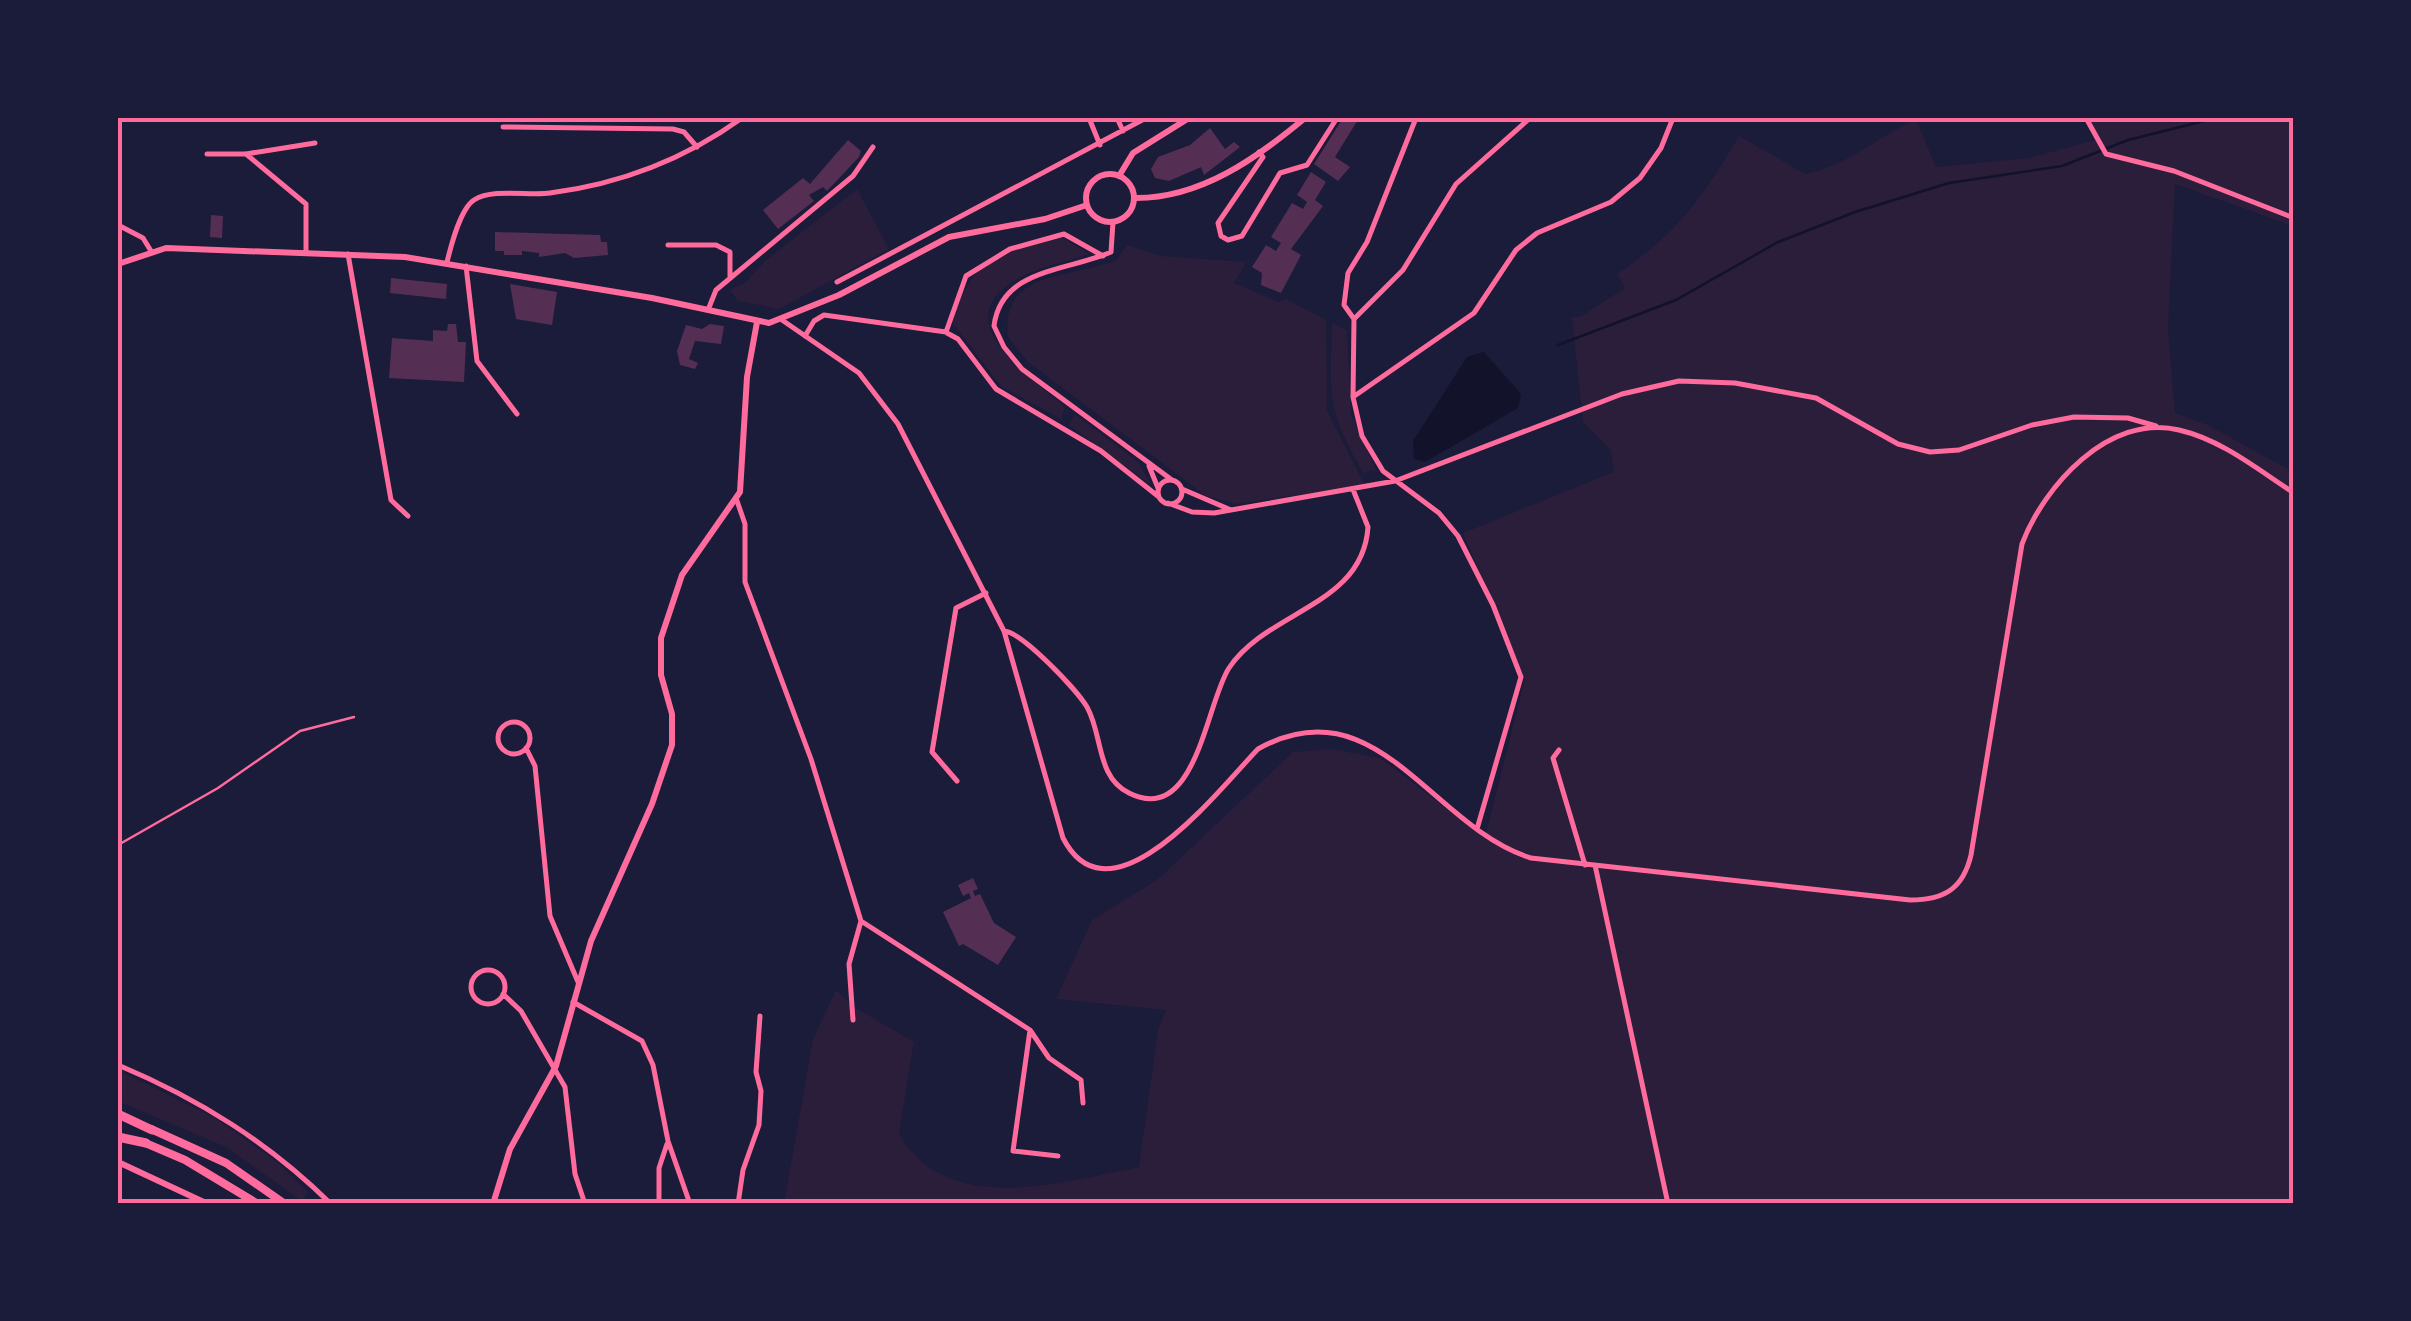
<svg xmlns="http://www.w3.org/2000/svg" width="2411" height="1321" viewBox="0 0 2411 1321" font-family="'Crimson Pro',serif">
<rect width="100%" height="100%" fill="#1b1b3a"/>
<path fill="#2a1e3b" d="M2089 118H2293V226L2175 184 2168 328 2175 413 2208 425 2293 472V1203L784 1204 813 1039 836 990 854 1007 914 1042 899 1134C947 1218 1064 1182 1139 1167L1158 1030 1166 1010 1056 999 1092 920 1157 880 1293 752 1331 749 1380 758 1485 838 1525 679 1463 533 1614 472 1611 450 1583 422 1572 317H1580L1625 288 1617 274C1678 233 1702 198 1739 136L1805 174C1845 167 1878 137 1916 119L1936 167 2029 158 2099 139Z
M857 189 889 249 779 309 738 301 730 290 745 283 765 261Z
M1061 237 1089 254C1068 262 1044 265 1023 276 939 318 1029 375 1065 407L1061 419 1002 387 951 321C972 260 999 251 1061 237Z
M1127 245 1161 256 1247 262 1234 283 1279 302 1286 299 1326 320 1327 411 1365 485 1237 504 1206 496 1027 361 1008 337C1000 268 1073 279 1117 260Z
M1332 323 1347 330 1351 414 1376 470 1363 473C1326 408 1330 396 1332 323Z
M1075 414 1138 462 1152 486 1069 425Z
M118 1070 215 1118 277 1162 308 1192 302 1201 226 1147 118 1101Z"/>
<path fill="#12122b" d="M1484 352 1521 394 1518 408 1425 462 1414 459 1413 441 1467 357Z"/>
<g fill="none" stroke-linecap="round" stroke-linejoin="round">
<path stroke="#12122b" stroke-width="2.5" d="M1558 345 1676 300 1778 242 1855 212 1949 183 2062 166 2128 140 2216 118"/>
</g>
<path fill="#542f53" d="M1343 118H1359L1335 157 1350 167 1338 181 1314 164Z
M1210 128 1225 149 1234 142 1240 147 1204 175 1201 167 1169 181 1155 178 1151 169 1158 157 1190 145Z
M848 140 861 151 859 157 827 191 823 187 809 195 814 201 778 229 763 210 803 178 810 184Z
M1311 172 1326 182 1315 200 1323 206 1291 249 1301 255 1281 293 1261 285 1262 273 1252 267 1266 245 1276 251 1281 243 1271 237 1292 203 1303 209 1307 202 1297 195Z
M211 215 223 216 222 238 210 237Z
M495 232 600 235 601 242H607L608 255 574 258 565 253 539 257V253L522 251V255H504V251H495Z
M391 278 447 284 446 299 390 293Z
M510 284 557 292 552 325 516 319Z
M448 324H456L458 342H466L464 382 389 378 392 338 433 341V330L447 331Z
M710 324 724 326 721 344 695 341 689 359 698 363 695 369 680 365 677 351 686 325 702 329Z
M973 878 978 889 973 891 975 896 980 894 994 923 1016 937 998 965 963 944 959 946 943 912 971 898 969 893 963 896 958 885Z"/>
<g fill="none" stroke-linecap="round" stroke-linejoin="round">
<path stroke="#ff6b9d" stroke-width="2.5" d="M118 845 218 788 300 731 354 717"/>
<path stroke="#ff6b9d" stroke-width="5" d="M1089 118 1100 145
M1117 118 1123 131
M1416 118 1367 242 1348 273 1344 305 1354 319 1353 397 1362 436 1383 471 1439 513 1458 536 1493 605 1521 677 1477 829
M2086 118 2106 154 2174 171 2294 218
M503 127 673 129 684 132 697 147
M1259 152 1263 157 1218 223 1221 236 1228 240 1242 236 1280 173 1307 165 1337 118
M207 154H246L315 143
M246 154 306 204V252
M1113 222 1111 252C1069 271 1001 268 994 326L1004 347 1022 369 1172 480
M118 225 143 238 151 251
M668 245H716L730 252V276
M348 254 391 500 408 516
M447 262C451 246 460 209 474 200 493 188 529 196 550 193 620 184 685 159 742 118
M466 266 477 361 517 414
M837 282 1146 118
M708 310 716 290 853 176 873 147
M1354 319 1403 270 1456 184 1530 118
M782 320 859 373 898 424 1004 631 1063 838C1111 931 1221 787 1258 749 1377 683 1431 827 1531 858L1910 900C1944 900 1963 889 1971 855L2022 544C2044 486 2109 413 2179 430 2222 440 2257 469 2294 493
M947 333 958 339 996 389 1101 451 1159 497
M805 336 814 321 824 315 946 332 966 276 1010 249 1064 234 1103 256
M1353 397 1474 313 1516 250 1537 233 1611 202 1640 178 1661 148 1673 118
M1149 466 1158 488
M1158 492a12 12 0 1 1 24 0a12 12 0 1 1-24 0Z
M1182 489 1231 510
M736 498 745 524V582L811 759 861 921 1030 1030 1049 1058 1081 1080 1083 1103
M1168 503 1192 512 1214 513 1395 481 1622 394 1679 381 1735 383 1816 398 1898 444 1930 452 1959 450 2032 425 2074 417 2128 418 2156 426
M1004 631C1022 632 1077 690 1087 707 1103 735 1096 777 1129 793 1196 827 1206 703 1229 668 1268 610 1363 606 1368 527L1354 492
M498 738a16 16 0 1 1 32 0a16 16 0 1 1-32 0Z
M526 748 535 766 550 916 578 982
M1559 750 1553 758 1585 865
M957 781 932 752 956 608 986 593
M1595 865 1668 1204
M471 987a17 17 0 1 1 34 0a17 17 0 1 1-34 0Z
M503 994 521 1011 565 1087 575 1174 585 1204
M573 1002 642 1041 653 1065 668 1141 690 1204
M853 1020 849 964 861 921
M1030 1030 1013 1151 1058 1156
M118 1065C199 1099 268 1142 331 1204
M659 1204V1168L667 1144
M738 1204 743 1170 759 1125 761 1091 756 1072 760 1016"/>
<path stroke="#ff6b9d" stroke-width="6" d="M1119 176 1133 153 1189 118
M118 1162 208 1204
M493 1204 510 1149 556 1066 591 941 652 804 672 745V714L661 675V638L682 575 740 492 747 377 757 322"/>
<path stroke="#ff6b9d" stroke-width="6" d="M1086 198a24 24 0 1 1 48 0a24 24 0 1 1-48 0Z
M1134 198C1200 199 1257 158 1305 118
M118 264 166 248 405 257 652 298 769 323 839 295 949 237 1045 219 1087 205"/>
<path stroke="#ff6b9d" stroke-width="8" d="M151 1129 226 1163 285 1204
M143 1142 185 1160 258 1204"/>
<path stroke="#ff6b9d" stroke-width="9" d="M118 1114 152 1130
M118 1137 146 1143"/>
</g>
<rect width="2411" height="1321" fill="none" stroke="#1b1b3a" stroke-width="240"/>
<rect x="120" y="120" width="2171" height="1081" fill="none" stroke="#ff6b9d" stroke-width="4"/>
</svg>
